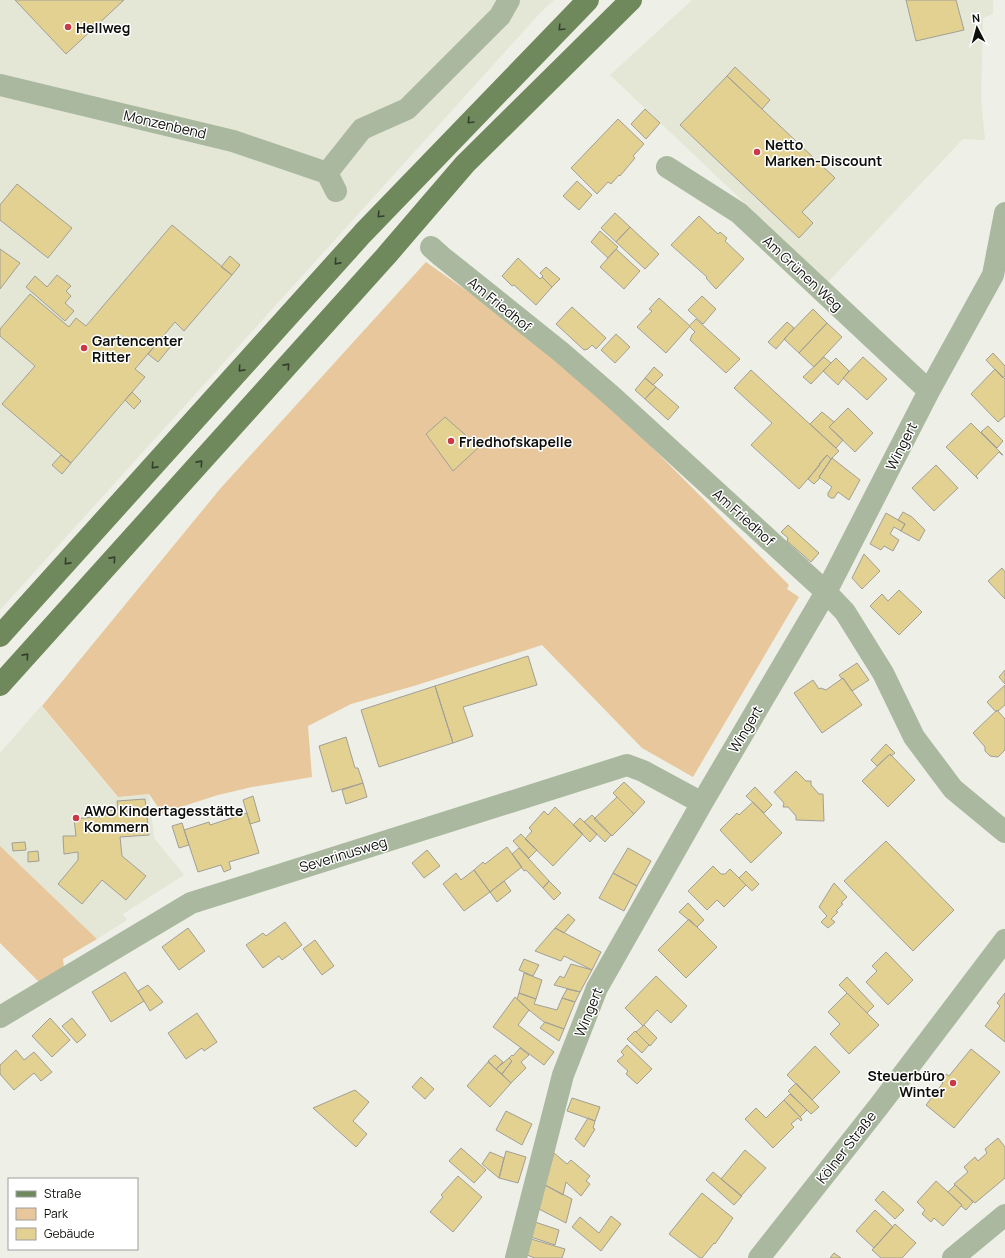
<svg xmlns="http://www.w3.org/2000/svg" width="1005" height="1258" viewBox="0 0 1005 1258" font-family="Manrope,sans-serif">
<rect width="100%" height="100%" fill="#eeefe6"/>
<path fill="#e4e6d6" d="M0 0H554L540 13 0 610Z
M692 0H993V14L983 18 981 99 985 140 963 139 828 282 610 75Z
M41 706 117 797 149 794 154 838 184 875 123 914 127 920 97 939 0 846V753Z"/>
<path fill="#e7c79b" d="M426 262 566 361 789 585 787 589 799 597 693 777 642 748 542 645 417 685 351 704 308 726 312 777 252 787 218 795 162 813 149 794 118 797 42 706 220 489Z
M0 846 97 939 63 959 64 969 40 983 0 943Z"/>
<path fill="#e2d191" stroke="#a19f97" d="M15 0H124L66 54Z
M906 0H956L964 30 916 41Z
M735 67 770 100 762 109 727 76Z
M727 76 835 178 802 212 813 223 799 238 680 125Z
M645 109 660 123 646 139 631 124Z
M618 119 644 144 633 156 635 158 620 176 619 175 611 184 608 182 597 194 571 168Z
M577 181 592 195 579 210 563 196Z
M17 184 72 228 48 258 0 220V205Z
M615 213 630 227 616 242 601 228Z
M699 216 718 234 720 232 727 238 725 241 744 259 716 289 706 278 707 277 671 245Z
M172 225 232 275 184 331 175 322 135 369 145 377 71 463 2 404 35 366 0 336V329L30 294 69 327 76 318 86 326Z
M630 227 659 254 645 269 616 242Z
M600 231 618 247 608 258 591 242Z
M0 249 20 263 0 289Z
M616 249 640 271 624 289 600 267Z
M230 256 240 265 232 275 221 267Z
M518 258 540 279 542 277 552 287 536 305 514 285 512 286 502 276Z
M546 267 560 279 552 287 542 277 543 276 540 273Z
M57 275 71 286 66 291 71 296 65 303 74 311 65 321 26 287 35 276 47 287Z
M702 296 716 309 703 324 688 310Z
M659 298 690 326 666 353 637 327 652 311 649 309Z
M572 307 606 338 596 349 592 345 588 349 584 350 556 324Z
M813 309 827 323 799 353 784 339Z
M696 319 740 359 726 373 690 340 692 335 695 332 689 326Z
M787 322 794 328 776 349 768 342Z
M827 323 842 337 814 367 799 353Z
M616 334 630 347 615 363 601 350Z
M162 338 171 346 158 362 148 354Z
M993 353 1005 366V376L1003 378 986 360Z
M824 357 831 363 811 384 803 377Z
M863 357 887 379 867 400 843 378Z
M836 358 849 371 838 385 823 371Z
M654 367 663 375 653 385 645 378Z
M995 369 1005 379V416L998 422 971 394Z
M751 370 839 451 831 459 827 455 819 464 820 465 799 489 751 445 772 423 734 388Z
M645 378 656 387 645 399 635 390Z
M656 387 679 407 668 420 645 399Z
M132 392 141 401 134 409 125 400Z
M848 408 873 433 855 452 829 427Z
M822 412 834 422 829 427 843 440 836 448 810 424Z
M445 417 479 447 453 471 426 434Z
M971 423 1003 455H1002L999 452 976 476 978 479 946 447Z
M988 426 1003 441 997 448 981 432Z
M61 455 71 463 62 474 52 465Z
M827 455 831 459 819 477 820 478 814 484 808 479Z
M832 458 860 480 849 500 838 492 834 498H831L828 496V493L832 487 819 477Z
M936 465 958 488 934 511 912 488Z
M903 512 912 517 925 530 919 541 901 531 905 524 898 520Z
M886 513 905 524 901 531 894 527 890 534 899 540 893 551 884 546 881 550 870 544Z
M788 525 819 553 811 562 787 541 788 538 781 532Z
M864 554 880 571 862 589 852 578Z
M1002 568 1005 572V599L988 581Z
M899 590 922 612 899 635 870 606 882 594 888 601Z
M528 656 537 685 463 707 473 736 453 743 435 686Z
M857 663 869 680 852 691 843 678 842 679 839 675Z
M1005 670V684L999 677Z
M843 678 862 705 822 733 794 693 813 680 819 689 821 688 826 690Z
M1005 685V705L998 711 997 710 996 712 987 702Z
M435 686 453 743 379 767 361 710Z
M997 710 1005 719V750L998 757 990 756 985 751V747L973 733Z
M346 737 355 768H358L363 783 332 792 319 746Z
M886 744 895 753 891 756 890 754 877 766 871 760Z
M890 754 915 780 888 807 862 781Z
M796 771 806 781H811V785L819 794H823L824 821 796 820V816L788 807H783L784 803 774 792Z
M624 782 645 802 634 814 613 793Z
M363 783 367 797 346 804 342 790Z
M755 787 772 805 764 813 746 796Z
M253 796 260 821 250 824 243 800Z
M617 797 634 814 612 836 594 819Z
M145 799 149 835 120 837 122 856 146 876 126 900 102 880 82 904 58 884 78 860V852L64 854 63 836H76L74 819 105 816V811L118 810 117 801Z
M753 802 782 833 751 863 720 830 737 813 739 815Z
M555 807 583 834 553 866 525 839 532 831 529 828 544 811 548 815Z
M247 813 259 853 229 862 231 869 224 872 221 865 198 872 184 830 209 822 210 825Z
M592 815 611 835 605 842 584 822Z
M580 818 597 834 590 842 573 825Z
M182 823 189 845 179 848 172 826Z
M521 834 537 850 529 858 513 841Z
M886 841 954 910 913 951 844 881Z
M25 842 26 850 13 851 12 843Z
M507 847 522 867 490 892 474 870 483 862 485 864Z
M519 848 549 881 543 888 526 870 524 871 512 854Z
M628 848 651 861 637 886 613 873Z
M427 850 440 866 424 878 412 863Z
M38 851 39 861 28 862V852Z
M713 866 721 874H725L730 869 746 885 724 907 717 900 707 910 688 891Z
M474 870 490 892 464 911 443 884 456 873 461 880Z
M746 871 759 884 752 891 739 878Z
M613 873 637 886 624 911 599 898Z
M504 881 511 891 497 902 490 892Z
M549 881 561 893 554 900 543 888Z
M834 883 847 897 841 903 843 904 836 911 838 912 831 919 835 922 828 928 821 922 827 916 819 907Z
M688 903 704 920 697 927 679 912Z
M568 914 575 920 564 933 555 928Z
M689 919 717 947 686 978 658 950Z
M285 922 302 945 282 960 279 956 263 968 246 945 263 933 266 936Z
M188 928 205 951 179 970 162 947Z
M555 928 601 952 592 970 564 956 561 961 535 951Z
M315 940 334 966 322 975 303 949Z
M886 952 913 980 888 1005 866 982 877 971 872 966Z
M524 959 539 965 533 976 519 970Z
M571 964 592 970 580 992 554 985 560 976 564 978Z
M125 972 144 1001 111 1022 92 992Z
M524 973 542 980 536 999 519 993Z
M656 976 687 1006 671 1023 657 1010 643 1026 625 1008Z
M847 977 874 1006 867 1013 839 985Z
M148 985 163 1002 150 1011 138 991Z
M567 989 580 992 575 1002 562 998Z
M519 993 536 999 534 1004 557 1010 562 998 575 1002 564 1029 544 1022 529 1010 517 999Z
M847 993 879 1025 849 1054 830 1034 840 1024 828 1012Z
M1005 993V1042L985 1026 1000 1006 997 1003Z
M515 997 529 1010 518 1025 554 1052 544 1065 493 1027Z
M197 1013 217 1042 204 1051 202 1048 186 1059 168 1033Z
M50 1018 70 1040 52 1057 32 1036Z
M72 1018 86 1035 77 1043 62 1026Z
M545 1022 564 1029 559 1041 540 1028Z
M644 1025 657 1038 650 1046 636 1032Z
M635 1031 649 1045 642 1053 627 1039Z
M627 1045 652 1069 637 1084 626 1074 628 1071 617 1061 624 1055 621 1052Z
M815 1046 840 1072 812 1100 787 1075Z
M520 1048 529 1055 521 1062 526 1068 511 1083 502 1074 512 1061 509 1058 512 1055 513 1056Z
M971 1049 1000 1072 954 1128 926 1105 943 1083 940 1081 946 1074 949 1076Z
M16 1050 24 1060 34 1052 52 1072 41 1081 34 1073 14 1090 0 1074V1065Z
M495 1055 503 1062 496 1069 488 1061Z
M509 1058 512 1061 502 1074 496 1069Z
M488 1062 511 1083 490 1107 467 1086Z
M421 1077 434 1089 425 1099 412 1087Z
M796 1083 819 1107 811 1114 788 1091Z
M355 1090 369 1102 353 1121 367 1134 356 1147 313 1108Z
M790 1094 807 1110 800 1117 784 1100Z
M572 1098 600 1107 595 1121 567 1111Z
M784 1100 802 1119 801 1121 798 1118 791 1124 794 1127 773 1148 745 1119 756 1108 766 1118Z
M506 1111 532 1124 522 1145 496 1130Z
M588 1118 595 1121 593 1128 595 1129 584 1147 575 1139Z
M998 1138 1005 1147V1178L975 1203 954 1184 968 1172 964 1167 975 1157 978 1161 987 1153 985 1149Z
M461 1148 486 1170 474 1183 449 1161Z
M745 1150 766 1168 741 1196 721 1179Z
M506 1151 526 1157 518 1183 499 1178Z
M490 1152 504 1158 499 1178 482 1164Z
M554 1153 567 1164 571 1160 590 1176 586 1181 590 1184 581 1196 566 1182 563 1195 545 1185Z
M713 1172 742 1196 734 1205 706 1180Z
M458 1176 482 1197 453 1232 430 1212 443 1197 441 1195Z
M936 1181 962 1205 943 1226 934 1218 931 1222 922 1214 925 1210 917 1202Z
M545 1185 572 1199 566 1223 539 1209Z
M955 1185 973 1202 966 1210 961 1206 962 1205 948 1192Z
M883 1191 904 1210 895 1219 875 1200Z
M702 1193 733 1218 715 1244 714 1243 702 1258H700L669 1234Z
M875 1210 893 1227 874 1248 856 1231Z
M611 1216 621 1224 601 1251 572 1227 580 1217 599 1233Z
M535 1222 559 1230 555 1245 531 1237Z
M895 1224 916 1243 902 1258H881L872 1250Z
M531 1239 565 1249 562 1258H535L527 1255Z
M834 1253 841 1258H830Z"/>
<g fill="none" stroke-linecap="round" stroke-linejoin="round">
<path stroke="#a9b89f" stroke-width="22" d="M0 85 233 141 327 173
M667 167 739 213 929 391
M336 191 327 173 362 129 407 109 500 16 509 0
M431 247 441 256 561 352 613 397 826 592 845 612 883 673 914 737 953 789 1005 832
M0 1017 191 903 627 765 643 771 702 803
M516 1258 563 1075 597 988 702 803 826 592 929 391 993 275 1005 213
M759 1258 879 1106 1005 940
M953 1258 1005 1215"/>
<path stroke="#6f895c" stroke-width="22" d="M0 636 363 233 588 0
M0 685 386 256 465 164 631 0"/>
</g>
<defs><path id="oneway-chevron" d="M-2-3.5L2.5 0L-2 3.5" fill="none" stroke-width="1.6" stroke-linecap="round" stroke-linejoin="round"/></defs>
<g stroke="#35402c">
<use href="#oneway-chevron" transform="translate(561 28) rotate(134)"/>
<use href="#oneway-chevron" transform="translate(470 121) rotate(134)"/>
<use href="#oneway-chevron" transform="translate(380 215) rotate(134)"/>
<use href="#oneway-chevron" transform="translate(337 262) rotate(132)"/>
<use href="#oneway-chevron" transform="translate(287 366) rotate(-48)"/>
<use href="#oneway-chevron" transform="translate(241 369) rotate(132)"/>
<use href="#oneway-chevron" transform="translate(200 463) rotate(-48)"/>
<use href="#oneway-chevron" transform="translate(154 466) rotate(132)"/>
<use href="#oneway-chevron" transform="translate(113 559) rotate(-48)"/>
<use href="#oneway-chevron" transform="translate(67 562) rotate(132)"/>
<use href="#oneway-chevron" transform="translate(26 656) rotate(-48)"/>
</g>
<g fill="#c93948" stroke="#fff" stroke-width="1.5">
<circle cx="68" cy="27" r="4"/>
<circle cx="757" cy="152" r="4"/>
<circle cx="84" cy="348" r="4"/>
<circle cx="451" cy="441" r="4"/>
<circle cx="76" cy="818" r="4"/>
<circle cx="953" cy="1083" r="4"/>
</g>
<g text-anchor="middle" dominant-baseline="central" stroke-width="3" stroke-linejoin="round" paint-order="stroke">
<g font-size="14" font-weight="bold" fill="#0f0f0c" stroke="#fff" text-anchor="start">
<text x="76" y="27">Hellweg</text>
<text x="765" y="144">Netto<tspan x="765" dy="16">Marken-Discount</tspan></text>
<text x="92" y="340">Gartencenter<tspan x="92" dy="16">Ritter</tspan></text>
<text x="459" y="441">Friedhofskapelle</text>
<text x="84" y="810">AWO Kindertagesstätte<tspan x="84" dy="16">Kommern</tspan></text>
<text x="945" y="1075" text-anchor="end">Steuerbüro<tspan x="945" dy="16">Winter</tspan></text>
</g>
<g font-size="14" fill="#0f0f0c" stroke="#fff">
<text transform="translate(165 124) rotate(13)">Monzenbend</text>
<text transform="translate(803 273) rotate(43)">Am Grünen Weg</text>
<text transform="translate(500 304) rotate(39)">Am Friedhof</text>
<text transform="translate(901 446) rotate(-63)">Wingert</text>
<text transform="translate(744 517) rotate(42)">Am Friedhof</text>
<text transform="translate(745 729) rotate(-59)">Wingert</text>
<text transform="translate(343 854) rotate(-17)">Severinusweg</text>
<text transform="translate(588 1012) rotate(-68)">Wingert</text>
<text transform="translate(846 1147) rotate(-52)">Kölner Straße</text>
</g>
</g>
<rect x="8" y="1178" width="130" height="72" fill="#ffffff" stroke="#9f9f9e"/>
<rect x="16" y="1191" width="20" height="6" fill="#6f895c" stroke="#9f9f9e"/>
<text x="44" y="1198" font-size="12" fill="#0f0f0c">Straße</text>
<rect x="16" y="1208" width="20" height="12" fill="#e7c79b" stroke="#9f9f9e"/>
<text x="44" y="1218" font-size="12" fill="#0f0f0c">Park</text>
<rect x="16" y="1228" width="20" height="12" fill="#e2d191" stroke="#9f9f9e"/>
<text x="44" y="1238" font-size="12" fill="#0f0f0c">Gebäude</text>
<g transform="translate(977 28) rotate(354)" stroke="#ffffff" stroke-width="3" paint-order="stroke">
<path d="M0-3L7 15L0 10L-7 15Z" fill="#0f0f0c"/>
<text y="-6" font-size="11" font-weight="bold" text-anchor="middle" fill="#0f0f0c">N</text>
</g>
</svg>
